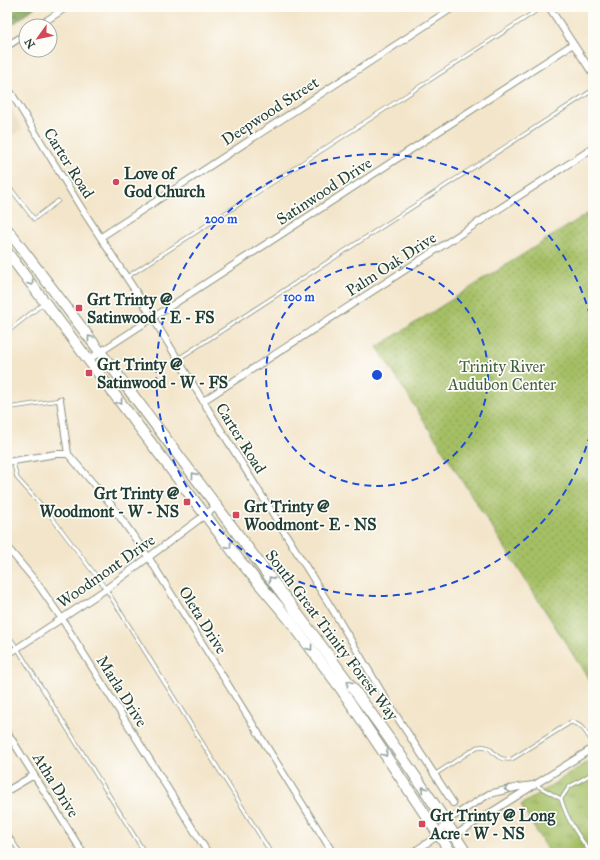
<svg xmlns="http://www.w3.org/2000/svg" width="600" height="860" viewBox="0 0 600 860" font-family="'IM FELL Great Primer',serif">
<defs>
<pattern id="grass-tufts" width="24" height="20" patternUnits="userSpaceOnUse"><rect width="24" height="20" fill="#a5bf65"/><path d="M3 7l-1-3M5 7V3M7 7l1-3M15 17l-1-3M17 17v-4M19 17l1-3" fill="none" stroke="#869c54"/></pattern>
<pattern id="forest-firs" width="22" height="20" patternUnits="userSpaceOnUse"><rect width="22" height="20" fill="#84a65a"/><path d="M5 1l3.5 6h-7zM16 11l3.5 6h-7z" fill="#6b884b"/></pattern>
<pattern id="park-dots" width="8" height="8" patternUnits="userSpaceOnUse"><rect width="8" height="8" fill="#a5bf65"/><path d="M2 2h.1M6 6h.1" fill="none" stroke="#869c54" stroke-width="1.8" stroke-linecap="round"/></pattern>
</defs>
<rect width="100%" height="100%" fill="#fdfcf7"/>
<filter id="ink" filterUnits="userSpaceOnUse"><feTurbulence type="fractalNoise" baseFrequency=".025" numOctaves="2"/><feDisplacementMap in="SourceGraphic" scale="8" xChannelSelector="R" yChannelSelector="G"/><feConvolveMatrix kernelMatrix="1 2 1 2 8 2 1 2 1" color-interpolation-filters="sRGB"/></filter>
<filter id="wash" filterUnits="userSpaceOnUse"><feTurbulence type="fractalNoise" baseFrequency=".012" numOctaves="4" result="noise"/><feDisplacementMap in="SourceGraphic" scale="16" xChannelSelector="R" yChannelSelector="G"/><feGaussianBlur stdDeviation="0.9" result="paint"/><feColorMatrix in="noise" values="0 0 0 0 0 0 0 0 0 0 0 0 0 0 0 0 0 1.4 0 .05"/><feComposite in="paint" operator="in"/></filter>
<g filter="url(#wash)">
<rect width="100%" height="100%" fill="#f3e5ca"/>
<path fill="#e6d5b7" d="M7 102 23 129 7 138Z"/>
<path fill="url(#grass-tufts)" stroke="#627e4c" d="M593 758V853H549L521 805Z"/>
<path fill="url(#forest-firs)" stroke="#527247" d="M7 7H35L7 29Z"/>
<path fill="url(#park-dots)" stroke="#627e4c" d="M593 210V686L377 347Z"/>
</g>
<g filter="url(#ink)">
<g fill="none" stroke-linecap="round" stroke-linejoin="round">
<defs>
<path id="lane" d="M7 184 34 219 58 201
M127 277 542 7
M7 332 44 303
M178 359 593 90
M7 408 60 400
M13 461 17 478 50 515 106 589 271 853
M7 633 17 648 145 853
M434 775 477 747C497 743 490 762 512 759L571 722C583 725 586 733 593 743
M536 785 561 799
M7 832 20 853
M591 853C578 835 567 820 561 799L569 787 593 773"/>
<path id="street" d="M549 7 593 74
M38 26 67 7
M7 46 26 34
M7 86 80 206 153 318 203 401 334 612 390 706 453 803
M101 237 454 7
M88 360 573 44
M60 400 68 454 110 503 149 558 333 853
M203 401 593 148
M7 462 56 454H68
M7 547 37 583 62 619 208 853
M7 655 106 589 217 506
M7 732 83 853
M7 791 34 775
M439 835H455L593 748
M439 835 446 821 489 794 519 787 533 785
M412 853 439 835"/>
<path id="primary" d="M7 229C93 343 180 456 265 571 335 663 404 755 466 853
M7 252 240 561 288 618 341 689 451 853"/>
</defs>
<use href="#lane" stroke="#89917f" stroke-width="4.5"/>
<use href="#street" stroke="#89917f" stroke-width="8"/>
<use href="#primary" stroke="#89917f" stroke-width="12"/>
<use href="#lane" stroke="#fff" stroke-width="3"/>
<use href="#street" stroke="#fff" stroke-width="6"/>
<use href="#primary" stroke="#fff" stroke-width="10"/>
</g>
<defs><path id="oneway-chevron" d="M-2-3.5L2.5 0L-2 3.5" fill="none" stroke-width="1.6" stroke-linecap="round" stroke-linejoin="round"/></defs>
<g stroke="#8f9e9a">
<use href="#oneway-chevron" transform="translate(31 283) rotate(53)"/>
<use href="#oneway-chevron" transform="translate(90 338) rotate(-127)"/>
<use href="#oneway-chevron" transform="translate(120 402) rotate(53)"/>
<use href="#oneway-chevron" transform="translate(194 475) rotate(-127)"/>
<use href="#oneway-chevron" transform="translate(229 546) rotate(53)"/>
<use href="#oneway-chevron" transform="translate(271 579) rotate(-127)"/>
<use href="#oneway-chevron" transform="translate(310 648) rotate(53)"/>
<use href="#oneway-chevron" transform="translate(349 683) rotate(-127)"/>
<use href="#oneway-chevron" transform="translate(385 754) rotate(56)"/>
<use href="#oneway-chevron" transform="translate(424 789) rotate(-124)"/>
<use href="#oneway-chevron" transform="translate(507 789) rotate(168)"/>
</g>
</g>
<g fill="none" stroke="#1d4ed8" stroke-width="2" stroke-dasharray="7 5">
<circle cx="377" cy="375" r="111"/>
<path d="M593 423A221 221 0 1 1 593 327"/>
</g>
<g fill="#d1495b" stroke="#fdfcf7" stroke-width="1.5">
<circle cx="116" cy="182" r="4"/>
<rect x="75" y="304" width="8" height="8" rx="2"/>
<rect x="85" y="369" width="8" height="8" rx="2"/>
<rect x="183" y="498" width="8" height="8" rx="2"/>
<rect x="232" y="511" width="8" height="8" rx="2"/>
<rect x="418" y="820" width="8" height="8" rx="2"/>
</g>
<g text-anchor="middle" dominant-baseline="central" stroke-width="3.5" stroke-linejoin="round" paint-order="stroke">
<g font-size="16" fill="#1f3d34" stroke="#fdfcf7">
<text transform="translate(270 111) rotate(-33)">Deepwood Street</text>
<text transform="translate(69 163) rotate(58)">Carter Road</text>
<text transform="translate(324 191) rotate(-33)">Satinwood Drive</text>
<text transform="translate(391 264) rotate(-33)">Palm Oak Drive</text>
<text transform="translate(241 438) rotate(58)">Carter Road</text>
<text transform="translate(106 571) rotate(-35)">Woodmont Drive</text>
<text transform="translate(203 620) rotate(58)">Oleta Drive</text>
<text transform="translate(332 635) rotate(53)">South Great Trinity Forest Way</text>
<text transform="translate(122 691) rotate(58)">Marla Drive</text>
<text transform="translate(56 785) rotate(58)">Atha Drive</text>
</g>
<g font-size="16" font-weight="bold" fill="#1f3d34" stroke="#fdfcf7" text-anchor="start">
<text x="124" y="173">Love of<tspan x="124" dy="18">God Church</tspan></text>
<text x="87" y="299">Grt Trinty @<tspan x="87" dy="18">Satinwood - E - FS</tspan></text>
<text x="97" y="364">Grt Trinty @<tspan x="97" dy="18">Satinwood - W - FS</tspan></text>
<text x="179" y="493" text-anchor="end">Grt Trinty @<tspan x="179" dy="18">Woodmont - W - NS</tspan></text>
<text x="244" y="506">Grt Trinty @<tspan x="244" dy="18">Woodmont- E - NS</tspan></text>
<text x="430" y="815">Grt Trinty @ Long<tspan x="430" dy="18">Acre - W - NS</tspan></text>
</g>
<g font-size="16" fill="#405e40" stroke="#fdfcf7">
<text x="502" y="366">Trinity River<tspan x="502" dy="18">Audubon Center</tspan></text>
</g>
</g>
<circle cx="377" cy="375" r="6" fill="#1d4ed8" stroke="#fdfcf7" stroke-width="2"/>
<g font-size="12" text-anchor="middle" font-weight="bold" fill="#1d4ed8" stroke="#fdfcf7" stroke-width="3.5" stroke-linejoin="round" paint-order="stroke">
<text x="221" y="223">200 m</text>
<text x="299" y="301">100 m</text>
</g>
<rect width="600" height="860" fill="none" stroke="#fdfcf7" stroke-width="24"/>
<g transform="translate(38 38) rotate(237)"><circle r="19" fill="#fdfcf7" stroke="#a4b0a9"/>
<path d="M0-3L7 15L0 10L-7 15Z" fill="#d1495b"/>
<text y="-6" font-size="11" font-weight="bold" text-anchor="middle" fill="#1f3d34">N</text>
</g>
</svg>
